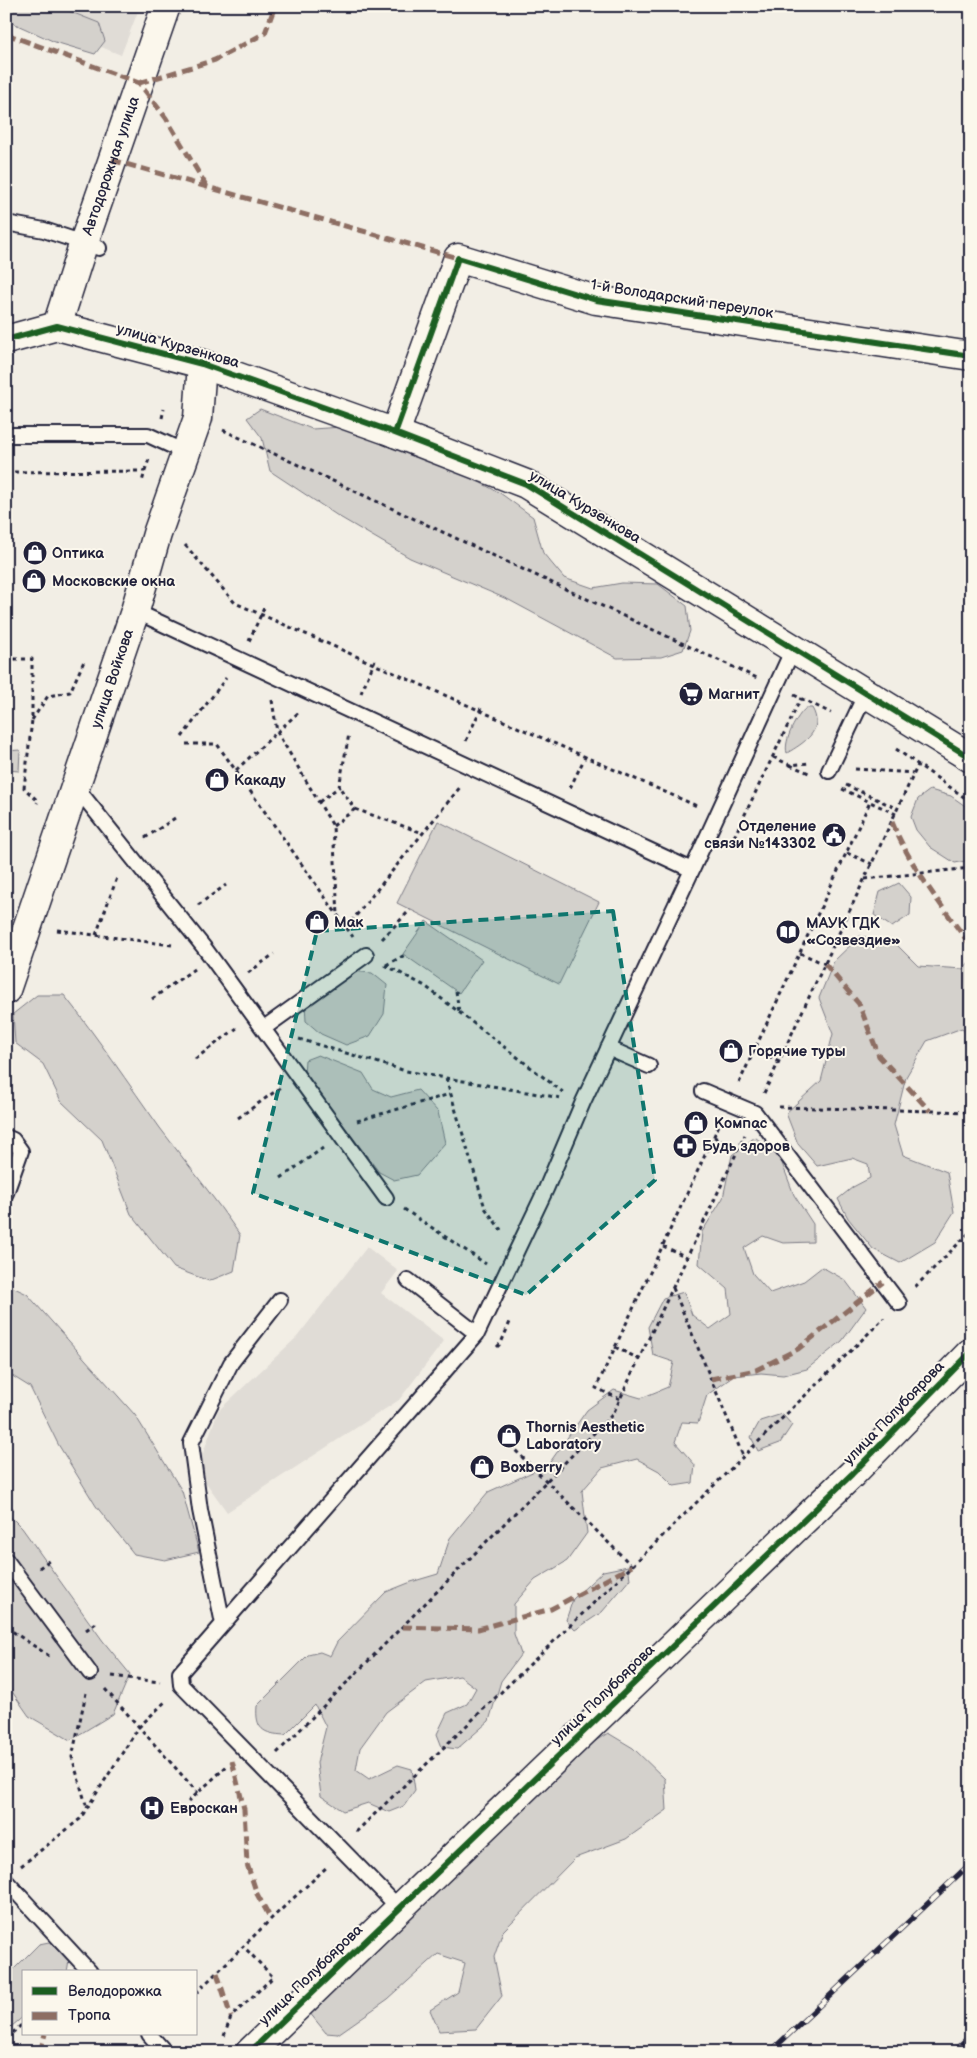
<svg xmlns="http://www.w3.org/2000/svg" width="977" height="2058" viewBox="0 0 977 2058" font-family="'Balsamiq Sans',sans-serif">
<rect width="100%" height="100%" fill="#f2eee5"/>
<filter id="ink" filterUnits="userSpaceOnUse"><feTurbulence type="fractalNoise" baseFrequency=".02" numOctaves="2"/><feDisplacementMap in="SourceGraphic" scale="10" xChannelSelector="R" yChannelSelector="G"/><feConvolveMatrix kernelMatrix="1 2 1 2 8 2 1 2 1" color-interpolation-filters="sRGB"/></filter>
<g filter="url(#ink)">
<path fill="#e0dcd6" d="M6 6H140L121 55 6 8Z
M367 1247 398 1271 381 1293 444 1341 399 1400 227 1512 197 1470 218 1411 297 1337Z"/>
<path fill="#d4d1cc" stroke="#7b7a84" d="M6 6H56L99 23 105 41 95 54 55 42 6 20Z
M260 409 312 429 342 427 420 451 500 493 533 517 543 553 564 578 593 588 622 583 658 584 687 606 690 631 683 650 661 657 617 658 509 600 410 558 338 516 270 471 262 438 247 418Z
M806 708H812C825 730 804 743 787 753 783 741 797 715 806 708Z
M20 750 19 771 6 770V751Z
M930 790 951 796 971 810V860L955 863 930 847 916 830 911 817 918 799Z
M438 821 599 902 559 984 397 903Z
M899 883 911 897 910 915 892 927 874 915 880 892Z
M426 921 482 960 459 993 403 954Z
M860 936 894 942 918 966 963 969 971 960V1043L962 1028 927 1041 906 1077 894 1125 903 1155 947 1172 954 1212 935 1242 900 1263 873 1249 848 1218 838 1199 853 1187 870 1178 868 1164 852 1158 817 1166 798 1144 786 1113 821 1081 833 1034 819 998 834 961Z
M351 971 372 973 387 985 384 1014 370 1036 346 1045 321 1034 306 1021 305 1003Z
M37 995H64C98 1038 128 1083 160 1128 187 1164 215 1198 240 1235L234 1271 209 1281 174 1268 131 1214 102 1140 61 1101 43 1064 15 1043 13 1014Z
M318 1055 363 1073 373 1089 391 1097 418 1090 438 1112 445 1143 417 1175 394 1180 379 1172 304 1073 305 1060Z
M755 1137 780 1158 794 1195 813 1224V1242L783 1243 763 1236 744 1248 753 1274 770 1293 804 1281 822 1267 845 1280 866 1308 842 1341 807 1369 783 1375 761 1373 734 1376 707 1395 698 1423 682 1422 675 1442 695 1465 693 1483 674 1486 659 1471 637 1459 602 1468 582 1491 587 1533 567 1561 535 1580 514 1604V1634L521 1654 501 1681 489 1721 457 1749 442 1747 437 1734 447 1713 467 1704 476 1688 460 1676 426 1682 386 1712 360 1748 356 1770 369 1779 398 1765 412 1769 415 1790 404 1806 389 1812 368 1803 343 1811 321 1796 317 1763 326 1727 315 1705 285 1735C263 1734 255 1729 257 1706L308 1655 320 1652 330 1656 337 1642 386 1592 411 1582 438 1574 450 1538 488 1492 548 1465 587 1410 614 1390 641 1398 668 1387 674 1362 653 1355 648 1327 663 1298 684 1292 692 1315 710 1329 731 1314 728 1289 699 1264 702 1232 723 1198 732 1155Z
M6 1284 27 1294 135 1415 182 1491 199 1552 165 1560 134 1554 96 1506 58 1444 30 1387 6 1372Z
M782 1414 792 1425 780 1443 758 1451 751 1437 760 1421Z
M6 1512 22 1528 103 1641 130 1674 113 1714 70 1740 29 1716 6 1683Z
M628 1566 630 1579 602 1612 575 1630 566 1620 573 1599 603 1571Z
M608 1733 633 1748 665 1779 667 1810 626 1839 575 1858 503 1931 494 1957 502 1996 476 2029 439 2031 430 2010 458 1992 465 1963 438 1954 388 1999 338 2034 326 2033 309 2012 562 1762Z
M54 1941 69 1960 67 1972H24V2016L6 2031V1977L39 1944Z"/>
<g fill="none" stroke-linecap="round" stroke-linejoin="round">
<defs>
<path id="service" d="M6 223 44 230 99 248
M6 435H148L185 452
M135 611 692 870 793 649
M829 771 866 693
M76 787 206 950 386 1198
M264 1028 366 955
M608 1048 649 1066
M703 1091 755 1113 899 1303
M6 1137 13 1140 21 1151 6 1193
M408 1280 477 1334
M6 1560 90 1673
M223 1624 200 1510 191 1443 231 1363 280 1300
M6 1881 90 1972
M399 1908 181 1685 180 1673 477 1334 546 1189 583 1102 692 870
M149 2034 165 2052"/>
<g id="minor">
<path id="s1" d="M57 326 84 242 166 6"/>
<path d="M6 340 57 326 202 364 387 430 526 484 971 758"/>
<path d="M395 433 458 258 596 300 971 356"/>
<path id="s2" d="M6 990 135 611 157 534 198 418 202 364"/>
<path d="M250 2052 852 1474 971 1352"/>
</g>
</defs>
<use href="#service" stroke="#22223b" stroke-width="18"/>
<use href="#minor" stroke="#22223b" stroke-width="31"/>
<path stroke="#22223b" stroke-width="3" stroke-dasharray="4 4" stroke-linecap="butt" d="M162 418 164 409
M223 430 757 678
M145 471 149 459
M6 472 145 471 142 482
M185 545 235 603 697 806
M249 641 264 608
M6 659H32V720L24 788 38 801 37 803
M361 693 375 660
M794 695 831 713
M272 700 277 732 333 826 338 915
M32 720 48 696 70 692 85 659
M182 737 226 678
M466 741 481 708
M186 744H217L353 937
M896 749 971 802
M773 757 790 765 809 763
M790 765 809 773
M855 769 914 773
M236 770 300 711
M846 785 898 809
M570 788 587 753
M842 789 896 814
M319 802 339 787 349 734
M355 809 423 833
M333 826 355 809 340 788
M734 837 801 698
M145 838 178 816
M847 853 872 864
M865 879 971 868
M198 905 226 885
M346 928 461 786
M57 930 172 945
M96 935 118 875
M382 939 410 910
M800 953 825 964
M385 965 425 986 564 1093
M386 965 405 955
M248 973 274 954
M456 991 459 1012
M152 999 194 969
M299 1039 406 1071 561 1098
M754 1050 779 1062
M195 1059 237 1028
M446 1078 485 1208 501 1230
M739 1083 870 802
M764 1093 918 765
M779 1107 971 1112
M238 1118 280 1088
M357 1121 450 1094
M714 1137 738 1148
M281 1178 323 1148
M404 1209 486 1264
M663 1246 687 1257
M915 1287 971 1231
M673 1288 743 1456
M497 1347 501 1343 510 1322
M615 1347 639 1359
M620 1399 596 1388 720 1123
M510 1445 632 1566
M6 1514 13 1508
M39 1568 50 1560
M6 1627 49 1656
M86 1630 96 1623
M112 1676 160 1682
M105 1689 198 1793
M86 1693 72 1757 87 1808
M277 1753 613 1414 745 1135
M188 1802 228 1765
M356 1832 632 1566 884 1318
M21 1866 80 1819 139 1727 167 1700
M196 1993 271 1919 327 1867
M224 2036 231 2017 273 1977 243 1946
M6 2038 24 2023"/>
<use href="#service" stroke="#fbf7ec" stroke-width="14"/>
<use href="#minor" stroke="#fbf7ec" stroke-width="28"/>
<defs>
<path id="rail" d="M770 2052 971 1863
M953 2052 971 2035"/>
</defs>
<use href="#rail" stroke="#22223b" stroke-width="5.5"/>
<use href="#rail" stroke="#fbf7ec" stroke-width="4" stroke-dasharray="11" stroke-linecap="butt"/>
<path stroke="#8d6e63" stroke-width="5" stroke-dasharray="10 5" stroke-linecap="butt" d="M6 34 139 83 166 118 207 187
M139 83 215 60 265 33 275 6
M112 160 458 258
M892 822C911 868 942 906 971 946
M825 964 859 1004 879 1056 930 1111
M711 1379 756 1370 798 1349 883 1282
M402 1627 478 1629 551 1609 632 1566
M232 1761 244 1809 247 1864 257 1894 271 1919
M217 1973 231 2017
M40 2052 45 2034"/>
<defs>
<path id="cycleway" d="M6 340 57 326 202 364 387 430 526 484 971 758
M395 433 458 258 596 300 971 356
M250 2052 852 1474 971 1352"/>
</defs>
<use href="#cycleway" stroke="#fbf7ec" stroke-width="9"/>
<use href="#cycleway" stroke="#1b5e20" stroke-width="6"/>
</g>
</g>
<path fill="#0f766e" fill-opacity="0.2" stroke="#0f766e" stroke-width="4" stroke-dasharray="10 6" stroke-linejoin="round" d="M613 911 655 1180 526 1295 253 1193 317 931Z"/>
<defs>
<symbol id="shop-disc" viewBox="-11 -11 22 22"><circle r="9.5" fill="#22223b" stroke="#fbf7ec"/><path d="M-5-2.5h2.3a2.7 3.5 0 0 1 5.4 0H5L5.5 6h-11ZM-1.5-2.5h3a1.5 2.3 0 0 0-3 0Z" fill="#fff"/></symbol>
<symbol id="supermarket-disc" viewBox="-11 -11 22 22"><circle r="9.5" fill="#22223b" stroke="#fbf7ec"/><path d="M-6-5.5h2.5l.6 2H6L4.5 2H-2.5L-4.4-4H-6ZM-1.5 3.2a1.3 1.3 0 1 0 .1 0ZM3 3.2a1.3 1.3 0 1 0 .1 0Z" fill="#fff"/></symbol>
<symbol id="civic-disc" viewBox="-11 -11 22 22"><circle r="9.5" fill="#22223b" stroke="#fbf7ec"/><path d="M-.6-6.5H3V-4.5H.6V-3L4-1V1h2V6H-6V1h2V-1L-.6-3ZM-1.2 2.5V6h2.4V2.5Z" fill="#fff"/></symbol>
<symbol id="library-disc" viewBox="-11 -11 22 22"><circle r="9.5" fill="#22223b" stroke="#fbf7ec"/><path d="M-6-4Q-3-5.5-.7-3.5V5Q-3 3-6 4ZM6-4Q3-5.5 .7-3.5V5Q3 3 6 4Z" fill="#fff"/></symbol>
<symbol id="pharmacy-disc" viewBox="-11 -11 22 22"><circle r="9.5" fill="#22223b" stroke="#fbf7ec"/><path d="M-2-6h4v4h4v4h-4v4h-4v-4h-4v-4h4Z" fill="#fff"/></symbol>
<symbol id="hospital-disc" viewBox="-11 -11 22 22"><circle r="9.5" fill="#22223b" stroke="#fbf7ec"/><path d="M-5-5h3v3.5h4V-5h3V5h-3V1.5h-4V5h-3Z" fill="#fff"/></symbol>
</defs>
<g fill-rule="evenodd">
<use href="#shop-disc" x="21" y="539" width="28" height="28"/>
<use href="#shop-disc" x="20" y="567" width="28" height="28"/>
<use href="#supermarket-disc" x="677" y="680" width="28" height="28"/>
<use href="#shop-disc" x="203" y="766" width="28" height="28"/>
<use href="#civic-disc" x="820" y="821" width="28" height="28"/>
<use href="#shop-disc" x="303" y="908" width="28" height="28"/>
<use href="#library-disc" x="774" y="918" width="28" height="28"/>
<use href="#shop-disc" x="717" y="1037" width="28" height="28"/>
<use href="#shop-disc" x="682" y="1109" width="28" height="28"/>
<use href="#pharmacy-disc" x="671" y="1132" width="28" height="28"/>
<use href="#shop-disc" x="495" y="1422" width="28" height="28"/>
<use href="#shop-disc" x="468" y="1453" width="28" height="28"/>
<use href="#hospital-disc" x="138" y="1794" width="28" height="28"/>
</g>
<g text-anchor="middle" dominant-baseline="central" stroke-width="4" stroke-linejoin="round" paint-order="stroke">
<g font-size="15" fill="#22223b" stroke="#fbf7ec">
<text stroke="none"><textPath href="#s1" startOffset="169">Автодорожная улица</textPath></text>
<text transform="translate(682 299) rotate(9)">1-й Володарский переулок</text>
<text transform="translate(178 346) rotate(16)">улица Курзенкова</text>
<text transform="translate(585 507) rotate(31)">улица Курзенкова</text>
<text stroke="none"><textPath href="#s2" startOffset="329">улица Войкова</textPath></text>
<text transform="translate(894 1413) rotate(-46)">улица Полубоярова</text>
<text transform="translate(603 1695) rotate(-44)">улица Полубоярова</text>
<text transform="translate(311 1975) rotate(-44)">улица Полубоярова</text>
</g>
<g font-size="15" font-weight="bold" fill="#22223b" stroke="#fbf7ec" text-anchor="start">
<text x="52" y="553">Оптика</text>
<text x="52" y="581">Московские окна</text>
<text x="708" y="694">Магнит</text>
<text x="234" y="780">Какаду</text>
<text x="816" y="826" text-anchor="end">Отделение<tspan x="816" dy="17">связи №143302</tspan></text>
<text x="334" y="922">Мак</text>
<text x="806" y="923">МАУК ГДК<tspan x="806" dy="17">«Созвездие»</tspan></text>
<text x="748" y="1051">Горячие туры</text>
<text x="714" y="1123">Компас</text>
<text x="702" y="1146">Будь здоров</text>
<text x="526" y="1427">Thornis Aesthetic<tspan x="526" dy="17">Laboratory</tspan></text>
<text x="500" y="1467">Boxberry</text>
<text x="170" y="1808">Евроскан</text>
</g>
</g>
<rect width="977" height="2058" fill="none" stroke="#fbf7ec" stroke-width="25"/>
<rect x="12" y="12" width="952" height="2033" fill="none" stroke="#22223b" stroke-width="2" filter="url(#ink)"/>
<rect x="22" y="1970" width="175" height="65" fill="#fbf7ec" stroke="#a4a2a5"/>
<rect x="32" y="1987" width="25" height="8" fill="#1b5e20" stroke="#a4a2a5"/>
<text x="68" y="1996" font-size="15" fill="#22223b">Велодорожка</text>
<rect x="32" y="2012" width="25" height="8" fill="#8d6e63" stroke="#a4a2a5"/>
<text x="68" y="2020" font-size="15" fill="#22223b">Тропа</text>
</svg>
